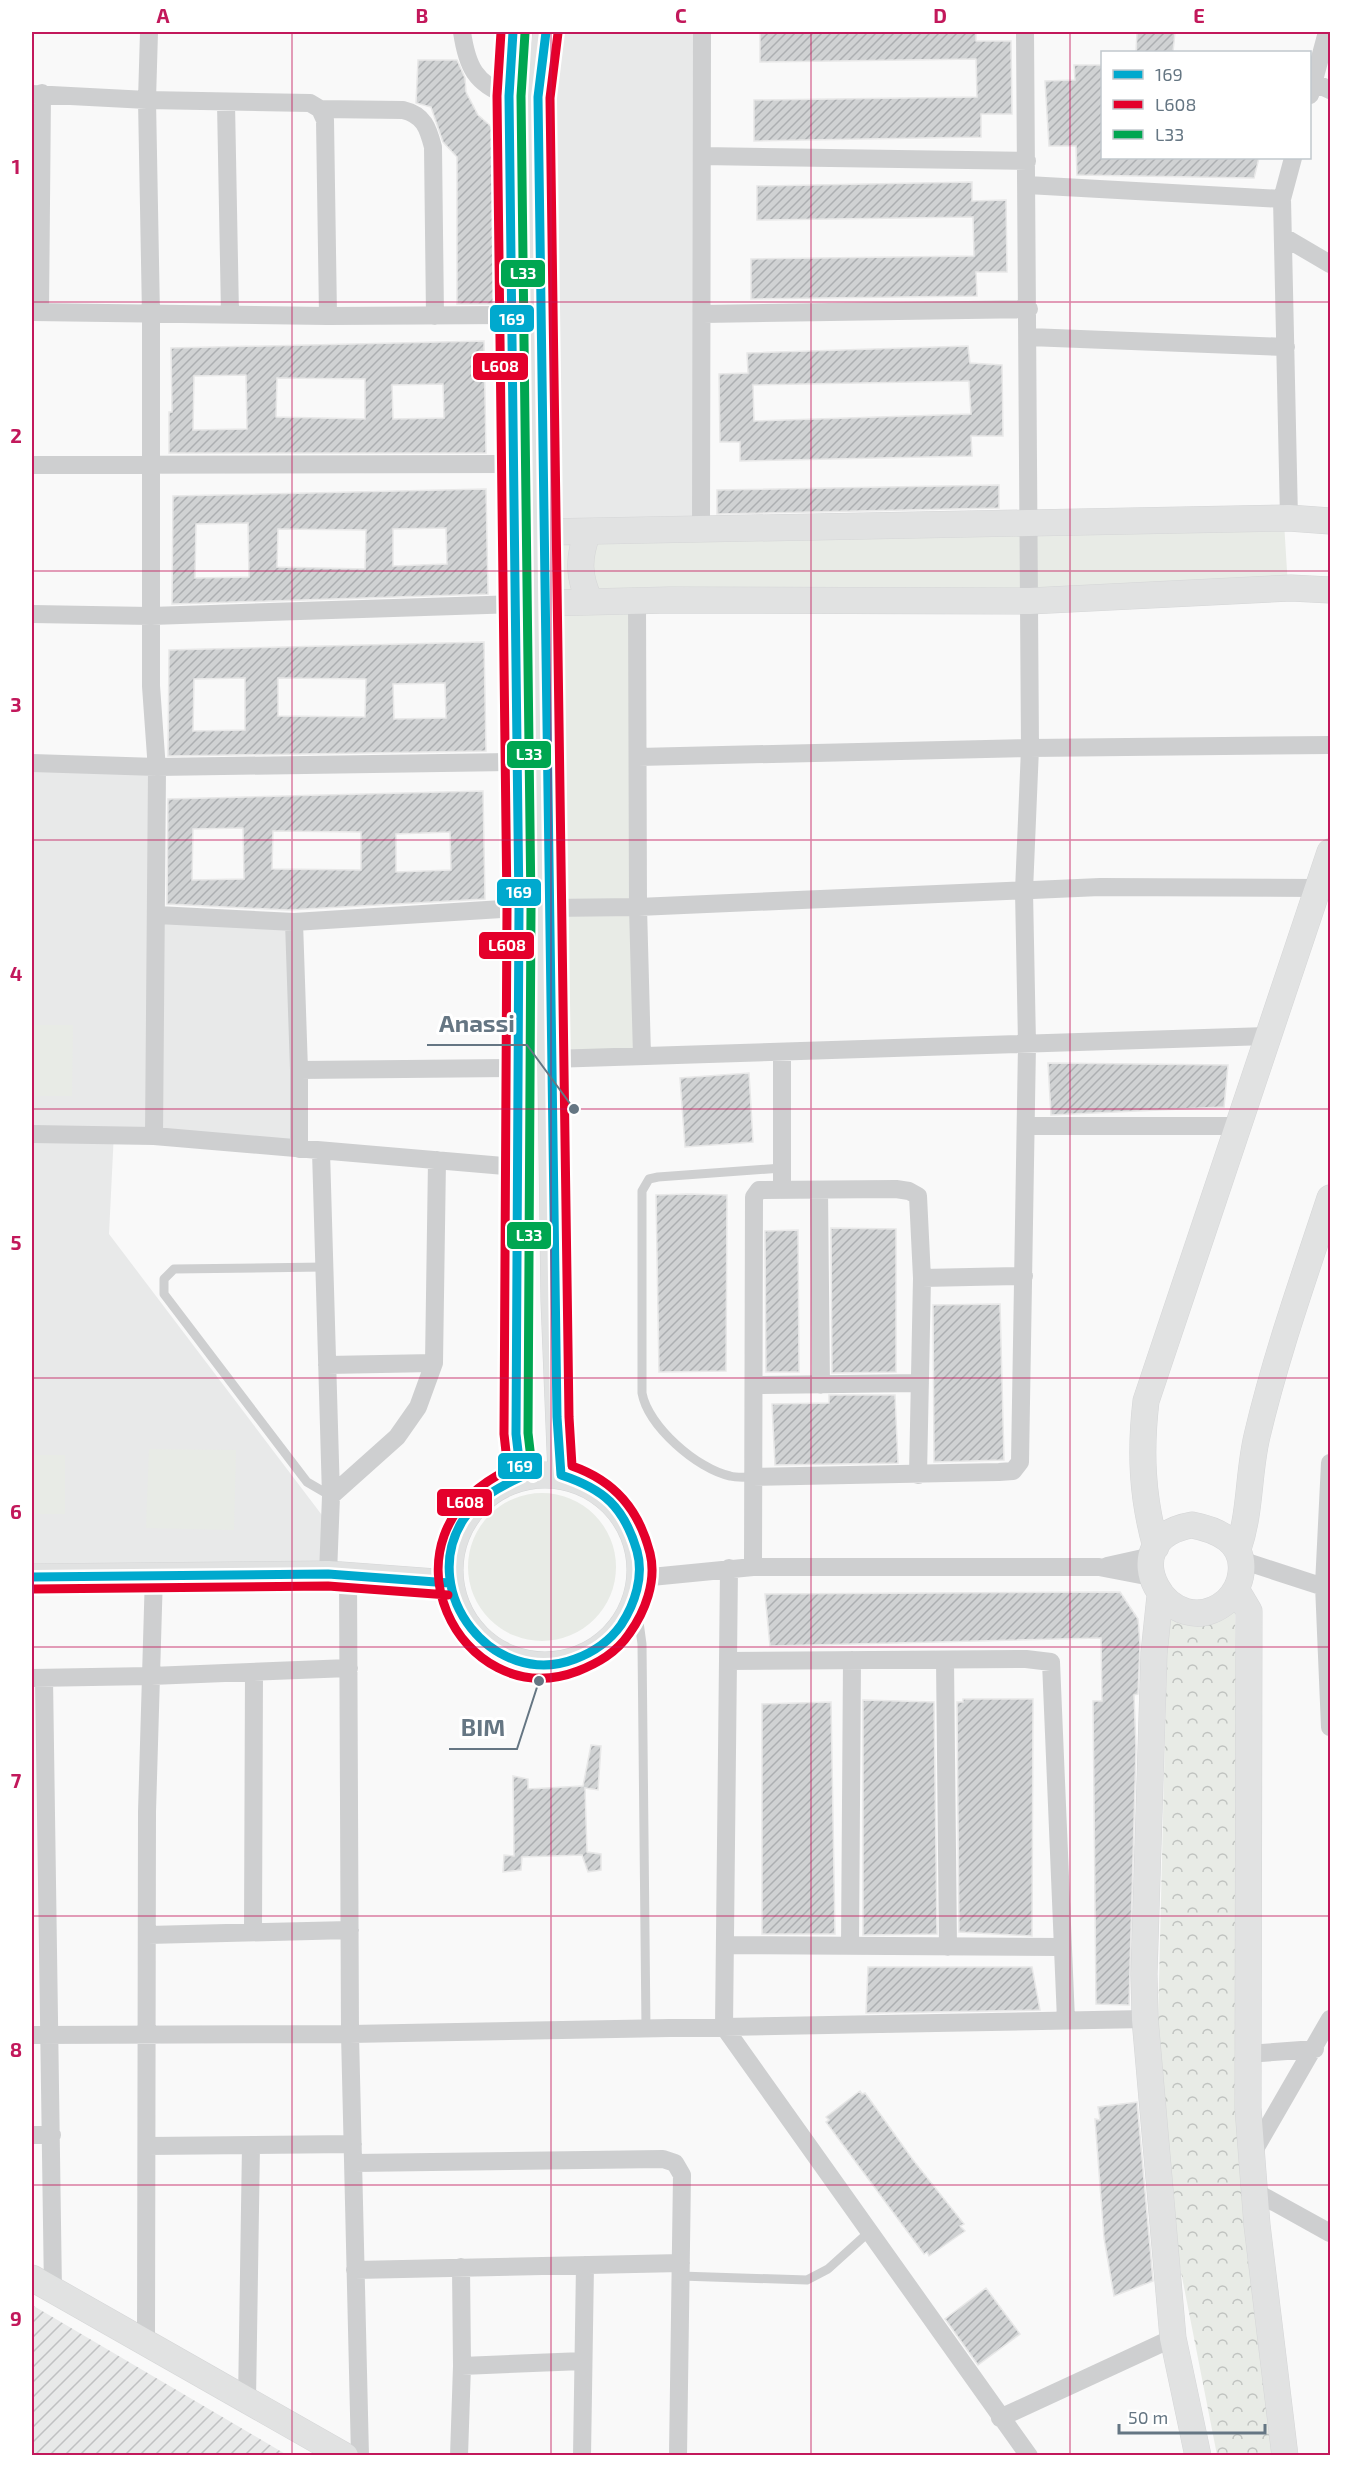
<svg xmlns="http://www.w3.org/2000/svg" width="1362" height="2487" viewBox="0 0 1362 2487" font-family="'Exo 2',sans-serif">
<defs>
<pattern id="industrial-furrows" width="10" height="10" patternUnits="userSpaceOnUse" patternTransform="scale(1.5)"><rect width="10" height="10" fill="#e8e9e9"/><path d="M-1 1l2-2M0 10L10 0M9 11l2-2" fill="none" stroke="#c0c1c2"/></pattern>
<pattern id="park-crowns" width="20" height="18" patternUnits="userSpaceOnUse" patternTransform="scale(1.5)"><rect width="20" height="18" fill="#e8ebe6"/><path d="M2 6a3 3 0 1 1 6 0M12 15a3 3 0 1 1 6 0" fill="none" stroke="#c0c3c0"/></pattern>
<pattern id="building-hatch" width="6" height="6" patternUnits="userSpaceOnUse" patternTransform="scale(1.5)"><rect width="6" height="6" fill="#d0d2d3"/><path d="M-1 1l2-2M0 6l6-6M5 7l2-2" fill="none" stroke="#acafb1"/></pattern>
</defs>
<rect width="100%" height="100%" fill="#f9f9f9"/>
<path fill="#e8e9e9" d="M546 32H702L701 529 544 532Z
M32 770 154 771 155 916 301 914 305 1150 114 1132 109 1234 334 1531V1561L271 1581H32Z"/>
<path fill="url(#industrial-furrows)" d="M32 2305 287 2455H32Z"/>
<path fill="#e8ebe6" d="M1284 522 1288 587 637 600 642 1056 551 1059 544 532Z
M32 1025H73L72 1096H32Z
M149 1449 236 1450 234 1530 146 1528Z
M32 1455H65V1514H32Z
M468 1567a74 74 0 1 1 148 0a74 74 0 1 1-148 0Z"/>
<path fill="url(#park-crowns)" d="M1235 1609 1239 1858 1279 2455H1217L1172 2226 1158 2022 1168 1614Z"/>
<path fill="url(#building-hatch)" stroke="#e8e8e8" stroke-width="1.5" fill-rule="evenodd" d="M760 32H976V41H1011L1012 114H981V137L754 141V100L977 97 976 59 760 62Z
M1137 32H1175L1173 52H1136Z
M418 60H457L465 78 466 92 478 115 494 129 497 304H457V157L443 142 431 107 416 103Z
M1074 65H1102V158H1259L1254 178 1077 175 1076 146H1049L1045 81 1075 80Z
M972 182V201L1006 200 1007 272H976L977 296 751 299V259L974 256 973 217 757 220V186Z
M484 341 486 453H169V412H172L171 348ZM246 375 247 429 193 430 194 376ZM277 378 365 379V419L276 417ZM443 384 444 418 393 419 392 385Z
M968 346 970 363 1002 365 1003 436H971L972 456 740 461V442H720L719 374 748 373 747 353ZM969 381 971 414 754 421 753 385Z
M999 485V508L717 514V490Z
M486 489 488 594 172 604 173 496ZM248 523 249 577 195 578 196 524ZM446 528 447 564 393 566V529ZM278 529 366 530 365 569 277 567Z
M484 642 486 751 168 756 169 650ZM245 678V730L193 731 194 679ZM278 678 366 679 365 717 278 716ZM445 683 446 718 394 719 393 684Z
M483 791 485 899 288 910 167 904 168 799ZM243 828 244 879 192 880 193 829ZM273 831 361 832V870L272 869ZM450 832 451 870 396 872V834Z
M1048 1063 1228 1065 1224 1107 1051 1115Z
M749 1073 753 1142 685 1147 680 1078Z
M689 1194 727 1195 726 1371 659 1372 656 1195Z
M831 1228 896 1229V1372L832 1373Z
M798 1230 799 1372H766L765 1231Z
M1000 1304 1004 1460 934 1462 933 1305Z
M829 1395H895L898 1463 775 1465 772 1404 829 1403Z
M1120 1592 1138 1619 1140 1645 1138 1694 1134 1695 1136 1748 1129 2005 1096 2004 1093 1701H1102L1101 1638 770 1646 765 1594Z
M963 1699H1033L1032 1936 959 1932 957 1702H963Z
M863 1700 934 1702 937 1934 863 1935Z
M831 1702 835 1934H762V1704Z
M591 1745 601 1746 598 1790 585 1788 587 1852 601 1854V1870L588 1872 582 1855 522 1857 521 1870 503 1872 504 1855 514 1856 513 1776 528 1779V1789L583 1786Z
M868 1967H1032L1040 2010 866 2013Z
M860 2091 862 2094 865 2093 913 2160 964 2224 960 2226 965 2231 929 2256 927 2252 924 2254 826 2122 829 2120 826 2117Z
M1137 2102 1153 2281 1114 2296 1104 2238 1095 2119 1100 2120 1098 2107Z
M986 2288 1020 2334 978 2365 945 2319Z"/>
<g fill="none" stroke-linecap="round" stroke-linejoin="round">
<defs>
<path id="secondary" d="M513 32 509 96 519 908 516 1167V1434L521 1477
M546 32 538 97 554 1301 561 1475
M544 532 1289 518 1330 521
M588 532C578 557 578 577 590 601
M545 603 670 600 1030 601 1291 588 1330 590
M450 1570a95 95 0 1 1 190 0a95 95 0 1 1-190 0Z
M1192 1525C1218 1530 1245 1542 1241 1573 1240 1583 1234 1594 1227 1601 1170 1649 1107 1539 1192 1525Z
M1156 1547C1142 1497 1140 1452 1146 1401L1330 852
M1238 1549C1251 1511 1248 1474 1257 1436 1276 1355 1304 1277 1330 1198
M32 1577 328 1574 449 1583
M1236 1589 1249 1611 1248 2108 1257 2225 1285 2456
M1160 1596 1154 1653 1144 1974 1145 2019 1173 2338 1198 2456
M32 2278 345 2456"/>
</defs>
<use href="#secondary" stroke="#d5d6d7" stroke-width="27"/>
<path stroke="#cecfd0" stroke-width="9" d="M324 1267 174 1269 164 1279V1294L307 1482 331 1496
M753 1477C746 1477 737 1478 730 1476 697 1469 648 1426 642 1393V1191L649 1179 658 1177 782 1168
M636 1600 642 1644 646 2029
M680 2276 807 2280 828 2269 869 2232"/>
<path stroke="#cecfd0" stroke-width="18" d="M149 32 147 100 151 315V686L157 770 154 1136
M462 32C467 66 475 84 509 96
M1313 82 1330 90
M32 94 147 100 310 103 320 109 325 120 328 316
M1310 95 1327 32
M226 103 230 314
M320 109 403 110C424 115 428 128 433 147L435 316
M702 156 1027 161
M1027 185 1282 199
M1284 237 1330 264
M32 312 328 316 511 315
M40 312 42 93
M703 314 1029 309
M1029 337 1286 347
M32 465 513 464
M1289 518 1282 199 1293 158
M701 529 702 32
M637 600 638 907 642 1056
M32 614 151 616 514 604
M638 757 1030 748 1330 745
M32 763 157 767 516 762
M548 908 638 907 1100 887 1318 888
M157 915 294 922 299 1070V1149
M294 922 519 908
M782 1052V1190
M551 1059 1267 1036
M299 1070 517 1068
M1026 1126H1237
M32 1134 154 1136 516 1167
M321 1151 331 1496 328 1574
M819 1191 821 1385
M922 1278 1024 1276
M327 1365 434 1363
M754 1385 920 1383
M1330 1463 1324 1585 1330 1727
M753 1477 999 1472 1013 1471 1020 1462 1027 1044 1024 891 1030 748 1025 32
M331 1496 397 1437 418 1407 434 1363 437 1160
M1241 1560 1330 1589
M1107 1566 1152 1556
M753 1567 754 1197 759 1190 896 1189 909 1191 918 1196 922 1278 918 1475
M729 1568 724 2027 1029 2456
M348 1575 350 2034 360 2456
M641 1578 753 1567H1099L1151 1577
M945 1660 948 1947
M728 1661 1026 1659 1051 1662 1066 2020
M32 1678 151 1676 349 1668
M44 1678 53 2291
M253 1932 254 1672
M148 1935 350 1930
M725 1945 1061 1947
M850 1946 852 1660
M32 2035 350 2034 1145 2019
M1247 2054 1315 2049
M32 2135H52
M147 2146 353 2144
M1251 2156 1330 2019
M354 2163 663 2159 675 2163 682 2175 678 2456
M1254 2191 1330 2233
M355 2270 681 2263
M146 2344 147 1812 154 1574
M462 2366 583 2361
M247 2401 251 2145
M1000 2418 1173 2338
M459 2456 462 2366 461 2267
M582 2456 585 2265"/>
<use href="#secondary" stroke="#e1e2e2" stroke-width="26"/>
<defs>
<path id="bus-1" d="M513 32 509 96 519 908 516 1434 521 1477C499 1487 477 1499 463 1520 417 1593 494 1690 575 1659 594 1652 609 1642 621 1625 635 1604 644 1576 637 1551 624 1507 604 1489 561 1475L557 1417 538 97 546 32
M32 1577 328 1574 449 1583"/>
<path id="bus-2" d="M501 32 497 96 507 908 504 1434 508 1470C370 1536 460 1716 578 1671 598 1663 616 1653 629 1634 645 1612 657 1581 650 1553 639 1510 615 1481 572 1466L569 1417 550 98 558 33
M32 1589 328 1586 448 1595"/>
<path id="bus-3" d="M525 33 521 96 531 908 528 1433 533 1476"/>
</defs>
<use href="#bus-1" stroke="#fff" stroke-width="14"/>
<use href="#bus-2" stroke="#fff" stroke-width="14"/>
<use href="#bus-3" stroke="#fff" stroke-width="14"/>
<use href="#bus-1" stroke="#00a9ce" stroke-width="9"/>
<use href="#bus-2" stroke="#e4002b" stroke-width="9"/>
<use href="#bus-3" stroke="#00a651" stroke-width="9"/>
</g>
<path fill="none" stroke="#c2185b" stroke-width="1.5" stroke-opacity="0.55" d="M292 32V2456M551 32V2456M811 32V2456M1070 32V2456M32 302H1330M32 571H1330M32 840H1330M32 1109H1330M32 1378H1330M32 1647H1330M32 1916H1330M32 2185H1330"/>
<path fill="none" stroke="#657683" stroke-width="2" d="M574 1109L527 1045H427M539 1681L517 1749H449"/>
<g fill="#657683" stroke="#fff" stroke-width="2">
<circle cx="574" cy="1109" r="6"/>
<circle cx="539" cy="1681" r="6"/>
</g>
<g font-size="24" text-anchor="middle" font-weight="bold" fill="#657683" stroke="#fff" stroke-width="6" stroke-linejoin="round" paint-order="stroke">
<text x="477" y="1032">Anassi</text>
<text x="483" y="1736">BIM</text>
</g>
<g stroke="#fff" stroke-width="2">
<rect x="500" y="259" width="46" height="29" rx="6" fill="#00a651"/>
<rect x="489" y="304" width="46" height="29" rx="6" fill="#00a9ce"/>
<rect x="472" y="352" width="57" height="29" rx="6" fill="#e4002b"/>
<rect x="506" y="740" width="46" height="29" rx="6" fill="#00a651"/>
<rect x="496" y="878" width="46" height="29" rx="6" fill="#00a9ce"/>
<rect x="478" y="931" width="57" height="29" rx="6" fill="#e4002b"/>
<rect x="506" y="1221" width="46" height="29" rx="6" fill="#00a651"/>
<rect x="497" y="1452" width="46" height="28" rx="6" fill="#00a9ce"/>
<rect x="436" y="1488" width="57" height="29" rx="6" fill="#e4002b"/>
</g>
<g font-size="16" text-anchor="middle" font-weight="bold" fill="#fff">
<text x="523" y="279">L33</text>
<text x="512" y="325">169</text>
<text x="500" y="372">L608</text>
<text x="529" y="760">L33</text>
<text x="519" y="898">169</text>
<text x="507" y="951">L608</text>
<text x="529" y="1241">L33</text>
<text x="520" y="1472">169</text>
<text x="465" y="1508">L608</text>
</g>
<rect width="1362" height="2487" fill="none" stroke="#ffffff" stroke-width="66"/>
<rect x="1101" y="51" width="210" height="108" fill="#ffffff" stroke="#c1c8cd" stroke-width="1.5"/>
<rect x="1113" y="70" width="30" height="9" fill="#00a9ce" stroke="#c1c8cd" stroke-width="1.5"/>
<text x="1155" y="81" font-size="18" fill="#657683">169</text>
<rect x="1113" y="100" width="30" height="9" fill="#e4002b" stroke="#c1c8cd" stroke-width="1.5"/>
<text x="1155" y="111" font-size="18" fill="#657683">L608</text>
<rect x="1113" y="130" width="30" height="9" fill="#00a651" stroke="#c1c8cd" stroke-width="1.5"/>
<text x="1155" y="141" font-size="18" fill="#657683">L33</text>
<path d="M1119 2424v9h146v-9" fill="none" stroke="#657683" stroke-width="3"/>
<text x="1128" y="2424" font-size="18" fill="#657683" stroke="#ffffff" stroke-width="4.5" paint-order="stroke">50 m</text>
<rect x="33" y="33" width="1296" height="2421" fill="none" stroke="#c2185b" stroke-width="2"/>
<g font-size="20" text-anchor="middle" font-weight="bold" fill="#c2185b">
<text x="163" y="23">A</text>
<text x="422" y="23">B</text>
<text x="681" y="23">C</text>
<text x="940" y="23">D</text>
<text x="1199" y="23">E</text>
<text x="16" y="174">1</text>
<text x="16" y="443">2</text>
<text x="16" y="712">3</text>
<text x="16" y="981">4</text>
<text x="16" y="1250">5</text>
<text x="16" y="1519">6</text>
<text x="16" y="1788">7</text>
<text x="16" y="2057">8</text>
<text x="16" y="2326">9</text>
</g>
</svg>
